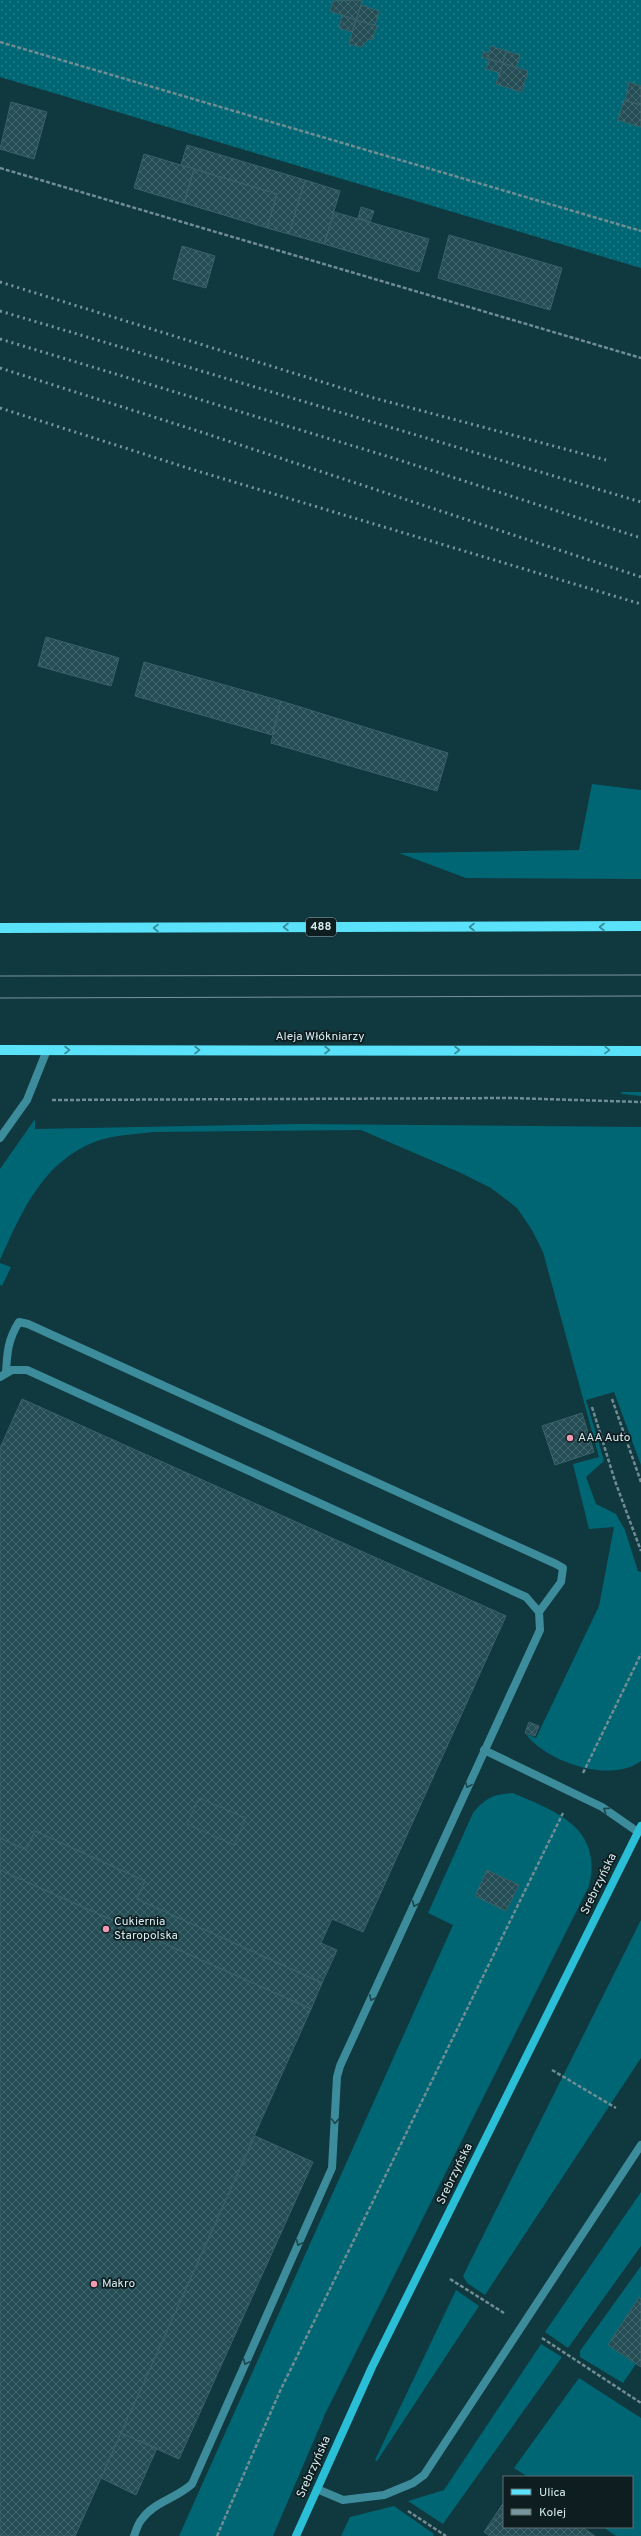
<svg xmlns="http://www.w3.org/2000/svg" width="641" height="2536" viewBox="0 0 641 2536" font-family="Overpass,sans-serif">
<defs>
<pattern id="garden-dots" width="8" height="8" patternUnits="userSpaceOnUse"><rect width="8" height="8" fill="#006674"/><path d="M2 2h.1M6 6h.1" fill="none" stroke="#247c88" stroke-width="1.8" stroke-linecap="round"/></pattern>
<pattern id="building-cross-hatch" width="8" height="8" patternUnits="userSpaceOnUse"><rect width="8" height="8" fill="#254d55"/><path d="M0 0l8 8M0 8l8-8" fill="none" stroke="#44676e"/></pattern>
</defs>
<rect width="100%" height="100%" fill="#10383f"/>
<path fill="#006674" fill-rule="evenodd" d="M592 784 641 790V879L466 878 399 853 579 850Z
M621 1092H641V1096L622 1094Z
M35 1119V1129L301 1124 641 1127V1465L614 1392 586 1400 604 1461 586 1477 596 1504 616 1514 625 1530 638 1571 641 1572V1761C611 1784 546 1762 526 1734L536 1738 599 1606 614 1527 589 1529 573 1464 599 1457 543 1252 532 1230 517 1208 491 1188 461 1173 361 1130 154 1132C136 1134 115 1135 97 1141 43 1161 22 1211 0 1260V1169Z
M0 1263 11 1267 2 1286 0 1285Z
M513 1793C557 1812 603 1828 589 1886L326 2412 273 2536H179L453 1925 428 1913 473 1813C485 1798 494 1794 513 1793ZM487 1870 519 1885 506 1911Z
M641 1920V2058L485 2295 467 2283 463 2276Z
M641 2192V2246L568 2348 545 2332Z
M641 2266V2299L639 2298 608 2345 636 2364 623 2383 580 2357V2351Z
M456 2290 479 2306 377 2461 375 2460Z
M541 2344 562 2357 443 2524 408 2501 444 2490Z
M579 2378 641 2418V2536H616L603 2527H632V2477H528L514 2468Z
M394 2506 434 2534 433 2536H341L350 2517Z"/>
<path fill="url(#garden-dots)" d="M0 0H641V268L0 77Z"/>
<path fill="url(#building-cross-hatch)" stroke="#3b6269" d="M359 0 362 1 356 20 330 11 333 1Z
M361 5 379 11 375 25 356 20Z
M342 15 356 20 352 32 339 28Z
M356 20 377 26 372 40 369 39 361 47 349 44Z
M491 46 506 51 503 63 482 57 484 51 489 53Z
M506 51 520 55 516 68 503 63Z
M489 59 503 63 500 73 486 69Z
M503 63 528 71 522 92 496 84Z
M629 82 641 86V105L625 101Z
M624 100 641 105V127L618 120Z
M11 102 47 112 34 159 0 149Z
M187 145 305 180 289 234 267 228 277 194 181 165Z
M144 154 194 169 184 203 134 188Z
M194 169 277 194 267 228 184 203Z
M305 180 340 191 324 244 289 234Z
M361 207 374 211 370 222 358 218Z
M334 212 429 239 419 272 324 244Z
M449 235 562 268 550 310 438 278Z
M182 246 215 256 206 288 173 279Z
M46 637 119 658 111 686 38 666Z
M144 662 281 701 272 735 135 696Z
M281 701 448 753 437 791 271 743Z
M22 1399 506 1616 363 1932 332 1919 321 1943 337 1950 322 1983 137 1899 145 1881 35 1831 26 1850 0 1838V1448Z
M582 1413 594 1452 555 1465 542 1426Z
M529 1722 539 1726 535 1736 525 1733Z
M199 1798 246 1818 234 1845 187 1824Z
M35 1831 145 1881 137 1899 322 1983 311 2009 0 1870V1838L26 1850Z
M0 1870 311 2009 75 2536H0Z
M487 1870 519 1885 506 1911 475 1896Z
M255 2136 313 2162 179 2459 121 2433Z
M639 2297 641 2299V2367L608 2345Z
M121 2433 157 2448 136 2495 101 2478Z
M504 2502V2527H582L595 2536H490L484 2532Z"/>
<g fill="none" stroke-linecap="round" stroke-linejoin="round">
<path stroke="#6f8d93" stroke-width="2.5" stroke-dasharray="4 2" stroke-linecap="butt" d="M0 42 641 231
M0 168 641 358
M52 1100 511 1098 641 1102
M612 1399 641 1482
M592 1407 615 1481 641 1551
M583 1773 641 1654
M552 2070 616 2108
M450 2279 504 2313
M542 2338 641 2403
M408 2511 446 2536
M217 2536 280 2391 563 1813"/>
<path stroke="#3d8c9b" stroke-width="8" d="M0 1138 27 1100 47 1050
M6 1373C7 1353 8 1339 19 1322L28 1324 556 1564 563 1568 561 1582 539 1612
M0 1377 12 1370H27L526 1597 539 1612 540 1630 340 2066 337 2077 332 2168 192 2484C177 2498 154 2502 142 2519 138 2523 136 2531 134 2536
M484 1750 602 1807 638 1832
M317 2489 343 2500 384 2495 413 2483 424 2475 641 2145"/>
<path stroke="#2abfd6" stroke-width="8" d="M296 2536 372 2367 641 1826"/>
<path stroke="#59e2f9" stroke-width="10" d="M0 928 641 926
M0 1050 641 1051"/>
<path stroke="#79969c" stroke-width="1" d="M0 976 641 975
M0 998 641 996"/>
<path stroke="#79969c" stroke-width="3" stroke-dasharray="2 4" stroke-linecap="butt" d="M0 282 374 398 606 460
M0 311 641 502
M0 339 393 458 641 538
M0 368 201 432 641 577
M0 408 194 470 641 604"/>
</g>
<defs><path id="oneway-chevron" d="M-2-3.5L2.5 0L-2 3.5" fill="none" stroke-width="1.6" stroke-linecap="round" stroke-linejoin="round"/></defs>
<g stroke="#378997">
<use href="#oneway-chevron" transform="translate(286 927) rotate(180)"/>
<use href="#oneway-chevron" transform="translate(472 927) rotate(180)"/>
<use href="#oneway-chevron" transform="translate(602 927) rotate(180)"/>
<use href="#oneway-chevron" transform="translate(156 928) rotate(180)"/>
<use href="#oneway-chevron" transform="translate(67 1050)"/>
<use href="#oneway-chevron" transform="translate(197 1050)"/>
<use href="#oneway-chevron" transform="translate(327 1050)"/>
<use href="#oneway-chevron" transform="translate(457 1050)"/>
<use href="#oneway-chevron" transform="translate(607 1050) rotate(1)"/>
</g>
<g stroke="#1e444b">
<use href="#oneway-chevron" transform="translate(468 1785) rotate(114)"/>
<use href="#oneway-chevron" transform="translate(606 1810) rotate(-146)"/>
<use href="#oneway-chevron" transform="translate(415 1904) rotate(114)"/>
<use href="#oneway-chevron" transform="translate(372 1998) rotate(115)"/>
<use href="#oneway-chevron" transform="translate(335 2121) rotate(92)"/>
<use href="#oneway-chevron" transform="translate(299 2243) rotate(114)"/>
<use href="#oneway-chevron" transform="translate(246 2362) rotate(114)"/>
</g>
<g fill="#f19ab3" stroke="#0d1d20" stroke-width="1.5">
<circle cx="570" cy="1438" r="4"/>
<circle cx="106" cy="1929" r="4"/>
<circle cx="94" cy="2284" r="4"/>
</g>
<g text-anchor="middle" dominant-baseline="central" stroke-width="3.5" stroke-linejoin="round" paint-order="stroke">
<rect fill="#0d1d20" stroke="#9aadb1" stroke-width="1" x="306" y="918" width="30" height="18" rx="3"/>
<g font-size="11" font-weight="bold" fill="#d7ebef">
<text x="321" y="927">488</text>
</g>
<g font-size="12" fill="#d7ebef" stroke="#0d1d20">
<text x="320" y="1037">Aleja Włókniarzy</text>
<text transform="translate(599 1884) rotate(-64)">Srebrzyńska</text>
<text transform="translate(455 2174) rotate(-64)">Srebrzyńska</text>
<text transform="translate(314 2467) rotate(-66)">Srebrzyńska</text>
</g>
<g font-size="12" fill="#d7ebef" stroke="#0d1d20" text-anchor="start">
<text x="578" y="1438">AAA Auto</text>
<text x="114" y="1922">Cukiernia<tspan x="114" dy="14">Staropolska</tspan></text>
<text x="102" y="2284">Makro</text>
</g>
</g>
<rect x="503" y="2476" width="130" height="52" fill="#0d1d20" stroke="#5e6f73"/>
<rect x="511" y="2489" width="20" height="6" fill="#59e2f9" stroke="#5e6f73"/>
<text x="539" y="2496" font-size="12" fill="#d7ebef">Ulica</text>
<rect x="511" y="2509" width="20" height="6" fill="#79969c" stroke="#5e6f73"/>
<text x="539" y="2516" font-size="12" fill="#d7ebef">Kolej</text>
</svg>
